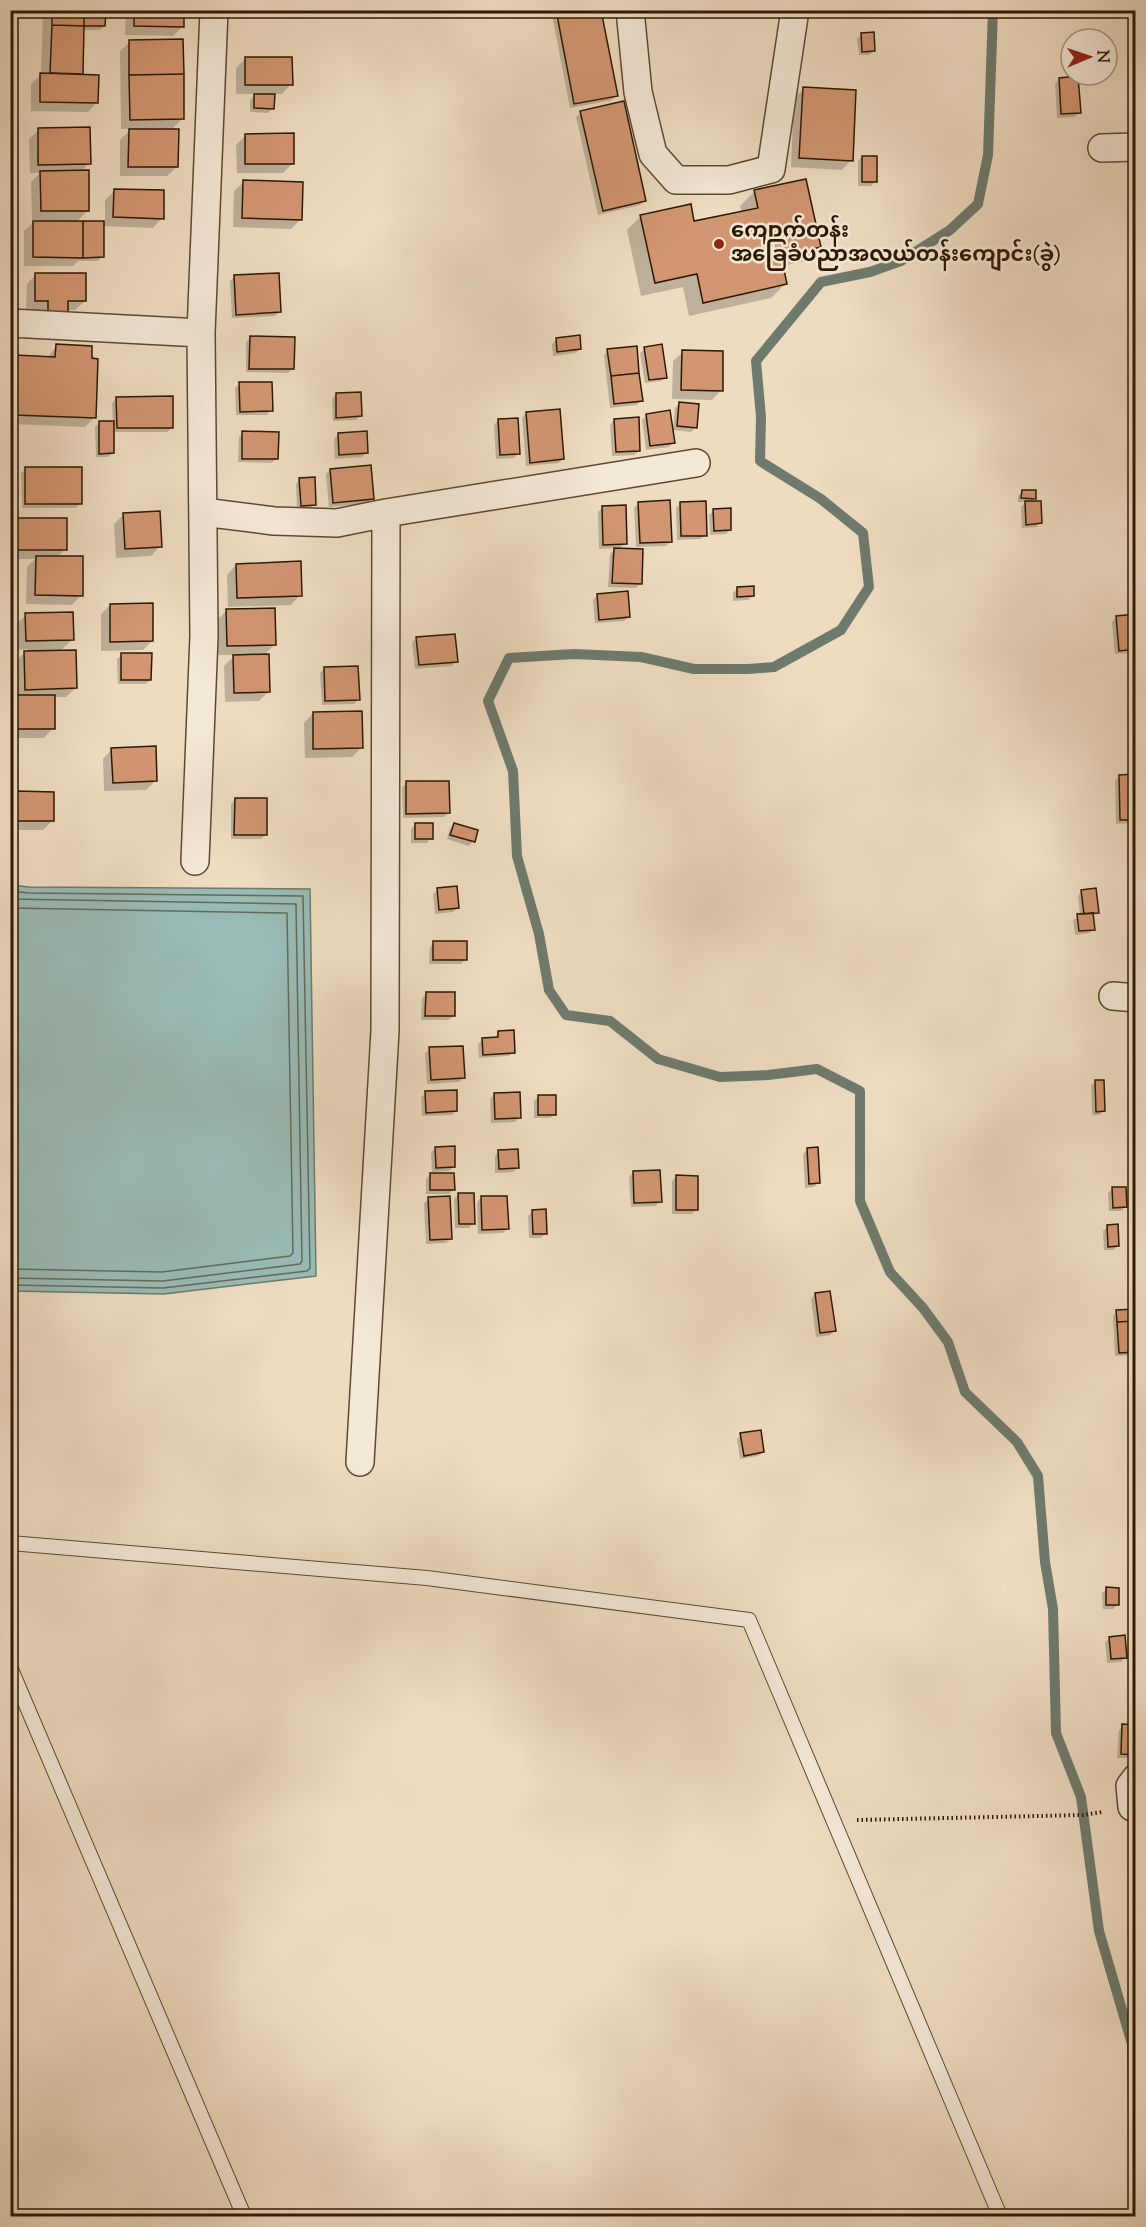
<svg xmlns="http://www.w3.org/2000/svg" width="1146" height="2227" viewBox="0 0 1146 2227" font-family="'Sorts Mill Goudy','Noto Sans Myanmar',serif">
<rect width="100%" height="100%" fill="#eedcc1"/>
<filter id="stains"><feTurbulence type="fractalNoise" baseFrequency=".00333" numOctaves="4"/><feColorMatrix values="0 0 0 0 .2 0 0 0 0 .09 0 0 0 0 .02 0 0 0 .5 -.17"/></filter>
<radialGradient id="worn" r=".72"><stop offset=".6" stop-color="#630" stop-opacity="0"/><stop offset="1" stop-color="#630" stop-opacity=".3"/></radialGradient>
<path fill="#99bbb6" stroke="#6e7a6d" stroke-width="1.5" d="M11 885 29 887 310 889 316 1276 164 1294 11 1291Z"/>
<path fill="#0003" d="M43 10H104V26L100 30H82L81 75 97 102 88 112 31 111V84L41 75Z
M126 10H183V26L173 36 125 35Z
M551 10H600L616 95 612 100 570 108Z
M861 35 874 50 869 55H859L857 39Z
M130 42 182 119 170 131 177 167 167 176H120V140L131 129H121L120 51Z
M245 59 291 84 282 94H273V108L268 113 250 112V100L256 94H236V68Z
M1059 79 1079 112 1075 117 1057 118 1055 84Z
M804 89 851 160 842 170 791 167 794 98Z
M581 113 645 200 640 205 598 215 576 117Z
M39 130 89 163 81 172 88 210 76 222H105V200L115 190 162 218 153 228 102 226V257L98 261H78L73 266H24V231L36 220H32L31 182 40 173H30L29 139Z
M246 135 293 163 283 173H237L236 145Z
M862 157 876 181 871 186H858V161Z
M805 181 819 247 805 261 781 266 785 284 771 298 689 316 683 287 641 296 627 230 641 216 693 223 742 213 740 206 754 192Z
M244 182 301 219 291 229 233 227 234 191Z
M36 274 85 301 75 310H66L39 323V310H26L27 284Z
M234 277 280 312 275 316 232 318 230 281Z
M250 338 292 369 288 373 246 372V342Z
M557 339 580 349 575 353 553 356 552 344Z
M57 346 90 360 94 418 85 427 10 424V362L16 357 47 358Z
M1136 348V376H1132L1130 352Z
M645 349 665 377 661 381 645 383 640 353Z
M608 351 641 400 637 405 610 408 604 355Z
M683 352 721 390 712 400 672 399 673 361Z
M240 384 271 410 267 415H236L235 388Z
M336 394 361 415 356 420 333 421 332 399Z
M117 398 172 428 167 432H112L113 453 108 457H96L95 427 99 423H113L112 403Z
M679 404 695 428 691 432 673 430 675 408Z
M526 413 563 459 558 463 526 466 522 418Z
M647 415 674 442 669 447 646 450 642 420Z
M498 420 518 454 514 458 496 459 494 425Z
M614 420 639 451 634 455 612 456 610 425Z
M243 433 276 458 272 463 238 462 239 437Z
M338 434 367 452 362 457 335 459 334 439Z
M26 469 80 503 76 508H22L21 473Z
M330 470 373 498 368 503 329 507 326 474Z
M300 479 315 504 310 508 297 509 296 484Z
M1022 492 1035 498 1030 502 1040 523 1036 527 1022 528 1021 507 1026 502H1018V496Z
M681 503 705 535 701 539 677 540 676 508Z
M638 504 671 541 666 546 636 547 634 508Z
M602 508 625 543 619 549 640 584 636 588 608 587 610 554 616 548 599 549 598 512Z
M714 510 730 530 726 534 710 535 709 515Z
M124 514 160 546 151 556 116 558 114 524Z
M16 519 65 549 57 558 81 595 72 605 26 604 27 567 35 559H10V525Z
M236 565 300 595 291 605 228 607 227 575Z
M737 589 753 596 748 600 733 601V593Z
M597 596 629 616 624 621 595 623 593 600Z
M110 605 152 641 143 650 101 651V614Z
M227 610 274 645 263 656 268 692 259 701 225 702 224 666 235 655H218L217 620Z
M26 615 73 639 60 651 76 688 66 697H54L53 728 44 738H10V701L16 696 15 662 28 649 17 650 16 624Z
M1136 615V653L1115 654 1112 622 1117 617Z
M417 638 456 661 452 666 415 669 412 642Z
M122 655 150 680 146 684H118L117 659Z
M324 669 358 700 354 704 322 705 320 673Z
M313 713 361 748 352 757 305 758 304 723Z
M112 749 156 780 146 790 104 791 103 759Z
M1119 776H1136V823L1116 824 1115 781Z
M407 783 448 813 444 817 403 818 402 787Z
M17 793 52 821 43 830H10V799Z
M235 799 266 834 261 839H231V804Z
M455 824 473 841 469 846 447 839 450 829Z
M415 825 431 838 427 843H411V829Z
M438 890 458 908 453 912 435 914 433 894Z
M1082 891 1097 912 1092 917 1094 929 1089 933 1075 935 1073 920 1080 916 1078 896Z
M1132 907H1136V950H1129L1128 911Z
M434 942 465 960 461 964H429L430 947Z
M426 994 453 1016 449 1020H421L422 998Z
M498 1032 514 1052 509 1056 479 1058 478 1044 483 1040 494 1039Z
M430 1049 464 1078 459 1082 427 1084 425 1053Z
M1095 1082 1103 1111 1099 1115H1092L1091 1086Z
M426 1093 456 1111 452 1115 422 1116 421 1097Z
M494 1095 519 1118 515 1122 491 1123 490 1099Z
M538 1097 555 1114 550 1118H534V1101Z
M436 1148 454 1167 449 1171 432 1172 431 1152Z
M807 1150 818 1183 814 1187 805 1188 803 1154Z
M499 1151 518 1167 513 1172 495 1173V1156Z
M633 1173 660 1201 656 1206 631 1207 629 1177Z
M431 1174 453 1190 449 1194H426V1179Z
M676 1177 697 1209 692 1214H672V1181Z
M1113 1189 1125 1207 1121 1211H1109L1108 1193Z
M459 1194 473 1223 469 1228H455L454 1199Z
M481 1198 507 1229 503 1233 478 1234 477 1202Z
M429 1199 451 1239 446 1243 426 1244 424 1203Z
M533 1211 545 1234 541 1238H529L528 1216Z
M1108 1226 1118 1246 1113 1250H1104L1103 1231Z
M815 1294 834 1330 830 1335 816 1337 811 1299Z
M1136 1311V1355L1115 1356 1113 1316 1117 1312Z
M741 1435 763 1452 758 1456 740 1459 737 1439Z
M1107 1589 1118 1604 1113 1609H1103L1102 1593Z
M1110 1638 1125 1657 1121 1662 1107 1663 1105 1642Z
M1123 1726 1134 1754 1129 1758H1117L1119 1730Z"/>
<g fill="none" stroke-linecap="round" stroke-linejoin="round">
<path stroke="#636a5b" stroke-width="1.5" d="M10 891 29 893 303 896 310 1268 307 1271 163 1288 10 1285
M10 899 296 904 302 1261 300 1264 163 1281 10 1278
M10 908 287 913 293 1253 290 1256 162 1272 10 1269"/>
<path stroke="#6e7a6d" stroke-width="10" d="M993 10 988 155 978 204 950 230 901 261 870 272 821 282 756 361 761 417 760 461 821 499 863 533 869 587 841 630 774 667 748 669H694L641 657 574 654 509 658 488 701 513 771 517 856 539 934 549 990 566 1015 610 1021 658 1059 720 1077 768 1075 817 1069 860 1091V1201L890 1272 923 1308 948 1342 965 1392 1017 1442 1038 1476 1045 1562 1053 1609 1056 1733 1081 1797 1099 1931 1132 2044 1135 2216"/>
</g>
<path fill="#d29672" stroke="#2d1900" stroke-width="1.5" d="M52 10H84V26L52 25Z
M84 10H106L105 26H84Z
M134 10H184V27L134 26Z
M556 10H601L618 96 574 104Z
M52 25 84 26 83 74 50 73Z
M874 32 875 51 862 52 861 33Z
M183 39 184 74 129 75V40Z
M245 57H292L293 85H245Z
M40 73 99 75 98 103 40 102Z
M184 74V119L130 120 129 75Z
M1078 76 1081 113 1061 114 1059 78Z
M803 87 856 90 853 161 799 158Z
M254 94H275L274 109 254 108Z
M624 101 646 201 603 211 580 111Z
M90 127 91 164 38 165V128Z
M129 129H179L178 167H128Z
M294 133V164H245V134Z
M862 156H877V182H862Z
M89 170V211H41L40 171Z
M806 179 821 247 781 256 787 284 703 303 697 274 655 283 640 215 691 204 694 221 758 208 754 190Z
M243 180 303 182 302 220 242 218Z
M114 189 164 190V219L113 217Z
M33 221H83V258L33 257Z
M83 221H104V257L83 258Z
M35 273H86V301H68V314H48V301H35Z
M279 273 281 312 236 315 234 275Z
M580 335 581 349 557 352 556 338Z
M250 336 295 337 294 369H249Z
M56 344 92 346V358L98 359 96 418 13 415 16 355 55 357Z
M662 344 667 378 649 380 644 347Z
M637 346 639 373 611 376 607 349Z
M682 350 723 351V391L681 390Z
M639 373 643 401 614 404 611 376Z
M239 382H272L273 411 240 412Z
M361 392 362 416 336 418V393Z
M173 396V428H117L116 397Z
M679 402 699 404 697 428 677 426Z
M560 409 564 459 530 463 526 412Z
M670 410 675 443 650 446 646 414Z
M639 417 640 451 616 452 614 419Z
M518 418 520 454 500 455 498 419Z
M99 421H114V453L99 454Z
M242 431 279 432 278 459H242Z
M367 431 368 453 339 455 338 433Z
M371 465 374 499 333 503 330 469Z
M25 467H82V504H25Z
M315 477 316 505 301 506 299 478Z
M1022 490H1036V499L1021 498Z
M670 500 672 542 640 543 638 502Z
M706 501 707 536H681L680 502Z
M1025 501H1041L1042 523 1026 525Z
M626 505 627 544 603 545 602 506Z
M731 508V530L714 531 713 509Z
M160 511 162 547 125 549 123 513Z
M16 518H67V550H16Z
M614 548 643 549 642 584 612 583Z
M36 556H83V596L35 595Z
M301 561 302 596 237 598 236 564Z
M754 586V596L737 597V587Z
M628 591 630 617 599 620 597 594Z
M153 603V641L110 642V604Z
M275 608 276 645 227 646 226 609Z
M73 612 74 640 26 641 25 613Z
M1136 614V649L1119 651 1116 616Z
M455 634 458 662 419 665 416 637Z
M76 650 77 688 25 690 24 651Z
M121 653H152L151 680H121Z
M269 654 270 692 234 693 233 655Z
M358 666 360 700 325 701 324 667Z
M14 695H55V729H14Z
M362 711 363 748 313 749V712Z
M156 746 157 781 113 783 111 748Z
M1136 774V820H1120L1119 775Z
M406 781H449L450 813 406 814Z
M16 791 54 792V821H16Z
M235 798H267V835H234Z
M415 823H433V839H415Z
M454 823 478 830 475 842 450 835Z
M457 886 459 908 439 910 437 888Z
M1096 888 1099 913 1084 914 1081 890Z
M1132 905H1136V946H1133Z
M1093 913 1095 930 1079 931 1077 914Z
M433 941H467V960H433Z
M426 992H455V1016H425Z
M514 1030 515 1053 483 1055 482 1038 498 1037V1031Z
M463 1046 465 1078 431 1080 429 1047Z
M1095 1080H1104L1105 1111 1096 1112Z
M457 1090V1111L426 1113 425 1091Z
M520 1092 521 1118 495 1119 494 1093Z
M538 1095H556V1115H538Z
M455 1146V1167L436 1168 435 1147Z
M818 1147 820 1183 809 1184 807 1148Z
M518 1149 519 1168 499 1169 498 1150Z
M660 1170 662 1202 634 1203 633 1171Z
M430 1173H454L455 1190H430Z
M676 1175 698 1176V1210H676Z
M1112 1187H1126L1127 1207 1113 1208Z
M458 1193H474L475 1224H459Z
M450 1196 452 1239 430 1240 428 1197Z
M481 1196H507L509 1229 482 1230Z
M546 1209 547 1234H533L532 1210Z
M1118 1224 1119 1246 1108 1247 1107 1225Z
M830 1291 836 1331 820 1333 815 1293Z
M1136 1309V1321L1117 1322 1116 1310Z
M1136 1321V1352L1119 1353 1117 1322Z
M761 1430 764 1452 744 1456 740 1433Z
M1106 1587 1119 1588V1605H1106Z
M1125 1635 1127 1658 1111 1659 1109 1637Z
M1122 1724 1136 1725 1135 1755 1121 1754Z"/>
<g fill="none" stroke-linecap="round" stroke-linejoin="round">
<defs>
<path id="lane" d="M10 1543 427 1578 749 1620 1000 2216
M10 1667 244 2216"/>
<path id="street" d="M630 10 638 92 653 154 676 180H729L771 169 795 10
M1102 148 1136 147
M10 323 201 333
M203 512 274 521 337 523 386 513 696 463
M195 861 204 636 201 333 214 10
M1113 996 1136 998
M360 1462 385 1031 386 513
M1136 1778 1130 1786 1132 1807 1136 1808"/>
</defs>
<use href="#lane" stroke="#5d4a30" stroke-width="16"/>
<use href="#street" stroke="#5d4a30" stroke-width="30"/>
<path stroke="#2d1900" stroke-width="4" stroke-dasharray="1.5 3" stroke-linecap="butt" d="M857 1820 1083 1815 1102 1812"/>
<use href="#lane" stroke="#f4e8d7" stroke-width="14"/>
<use href="#street" stroke="#f4e8d7" stroke-width="27"/>
</g>
<circle fill="#8f2418" stroke="#f4e8d7" stroke-width="2" cx="719" cy="244" r="6"/>
<g text-anchor="middle" dominant-baseline="central" stroke-width="5" stroke-linejoin="round" paint-order="stroke">
<g font-size="21" font-weight="bold" fill="#2d1900" stroke="#f4e8d7" text-anchor="start">
<text x="731" y="232">ကျောက်တန်း<tspan x="731" dy="24">အခြေခံပညာအလယ်တန်းကျောင်း(ခွဲ)</tspan></text>
</g>
</g>
<rect width="1146" height="2227" fill="none" stroke="#eedcc1" stroke-width="36"/>
<rect x="12" y="12" width="1122" height="2203" fill="none" stroke="#2d1900" stroke-width="3"/>
<rect x="18" y="18" width="1110" height="2191" fill="none" stroke="#2d1900" stroke-width="1.5"/>
<g transform="translate(1089 57) rotate(88)"><circle r="28" fill="#f4e8d7" stroke="#a49581" stroke-width="1.5"/>
<path d="M0-4.5L10 22L0 15L-10 22Z" fill="#8f2418"/>
<text y="-9" font-size="16" font-weight="bold" text-anchor="middle" fill="#2d1900">N</text>
</g>
<rect width="100%" height="100%" filter="url(#stains)"/>
<rect width="100%" height="100%" fill="url(#worn)"/>
</svg>
